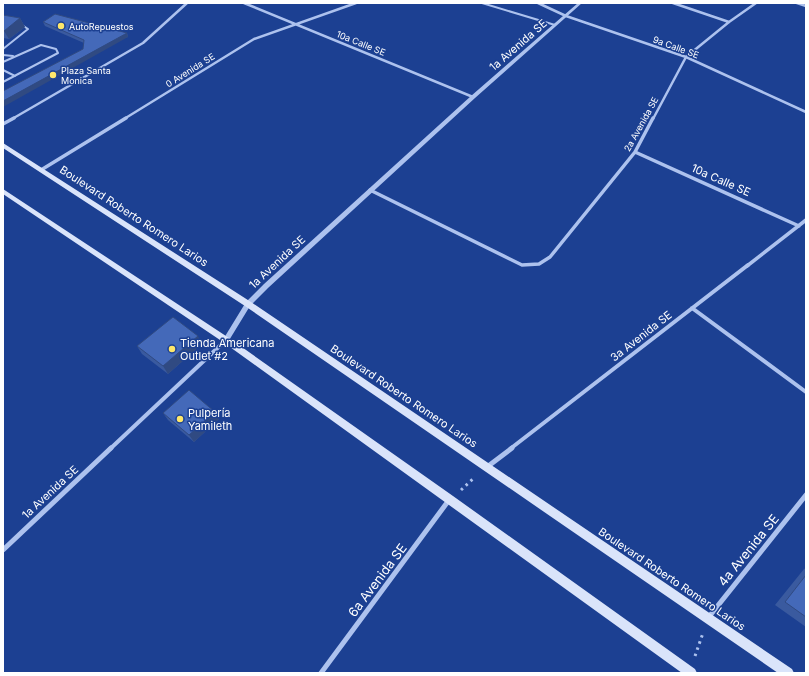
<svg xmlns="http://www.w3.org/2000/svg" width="809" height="676" viewBox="0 0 809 676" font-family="Inter,sans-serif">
<rect width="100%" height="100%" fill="#1c4092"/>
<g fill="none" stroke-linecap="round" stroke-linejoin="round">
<path stroke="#adc2ee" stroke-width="3" stroke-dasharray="2.5 4" stroke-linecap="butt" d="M461 490 475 477
M695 656 703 633"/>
<path stroke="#adc2ee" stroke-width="2" d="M482 3 555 25
M3 49 28 29 22 25
M3 55 13 56
M3 62 41 45 56 49 58 53 3 82
M3 70 15 76"/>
<path stroke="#adc2ee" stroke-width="2.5" d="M244 3 473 97
M538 3 566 16 686 57 806 112
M673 3 729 22
M797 3 806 6
M12 119 143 43 187 3
M124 119 254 39 356 3
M653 119 686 57 729 22 756 3"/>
<path stroke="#adc2ee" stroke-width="3.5" d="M3 124 14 118
M635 152 799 226
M41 170 126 118
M370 190 522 265 539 264 550 257 635 152 653 118
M747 266 806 220"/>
<path stroke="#adc2ee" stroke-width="4" d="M692 308 806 392
M110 449 226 340
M510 449 748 265"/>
<path stroke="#adc2ee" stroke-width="5" d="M487 467 512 448
M3 550 111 448
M708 618 806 495
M321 673 449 500"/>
<path fill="#adc2ee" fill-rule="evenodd" d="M578 3H582L475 98 268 288 250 306 228 342H224L222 340 224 338 246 302 264 284 471 96Z"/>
<path fill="#dae4fa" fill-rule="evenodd" d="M3 143 251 302 792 669 794 673H778L245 306 3 148Z
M3 189 229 338 453 496 695 669 697 673H682L223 342 3 194Z"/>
</g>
<path fill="#3a5a9f" d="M3 15 20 18 25 27 9 39 3 38Z
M43 22 127 33 128 37 83 49 84 43 45 26Z
M202 344 168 374 142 354 137 346Z
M215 412 219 419 194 442 168 420 163 413Z
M806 568V627L775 605 804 569Z"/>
<path fill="#304a82" d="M20 18 25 27 9 39 4 31Z
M127 33 128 37 3 107V101Z
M198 336 202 344 168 374 163 366Z
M215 412 219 419 194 442 189 435Z"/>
<path fill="#4469b9" stroke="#304a82" d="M55 14 127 33 3 101V91L83 49 84 40 43 22Z
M3 15 20 18 4 31H3Z
M173 317 198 336 163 366 137 346Z
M189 390 215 412 189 435 163 413Z
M806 575V617L785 602Z"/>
<g fill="#fee76b" stroke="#1c4092" stroke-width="1.5">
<circle cx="61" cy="26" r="4"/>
<circle cx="53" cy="75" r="4"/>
<circle cx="172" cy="349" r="4"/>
<circle cx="180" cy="419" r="4"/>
</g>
<g text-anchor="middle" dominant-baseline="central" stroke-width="3" stroke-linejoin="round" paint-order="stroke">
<g font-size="9" fill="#fff" stroke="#1c4092" text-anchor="start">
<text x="69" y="26">AutoRepuestos</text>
<text x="61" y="70">Plaza Santa<tspan x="61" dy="10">Monica</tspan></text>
</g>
<g font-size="9" fill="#fff" stroke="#1c4092">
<text transform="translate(361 43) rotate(22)">10a Calle SE</text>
<text transform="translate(676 47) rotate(20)">9a Calle SE</text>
<text transform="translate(190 70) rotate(-32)">0 Avenida SE</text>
<text transform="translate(641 124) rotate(-61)">2a Avenida SE</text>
</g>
<g font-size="11" fill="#fff" stroke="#1c4092">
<text transform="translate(518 45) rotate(-41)">1a Avenida SE</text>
<text transform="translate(721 180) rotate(24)">10a Calle SE</text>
<text transform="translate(134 216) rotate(33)">Boulevard Roberto Romero Larios</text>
<text transform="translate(277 262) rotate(-43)">1a Avenida SE</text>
<text transform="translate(641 336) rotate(-38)">3a Avenida SE</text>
<text transform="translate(404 396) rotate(34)">Boulevard Roberto Romero Larios</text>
<text transform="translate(50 492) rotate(-43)">1a Avenida SE</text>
<text transform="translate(672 579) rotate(34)">Boulevard Roberto Romero Larios</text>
</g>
<g font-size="11" fill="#fff" stroke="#1c4092" text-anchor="start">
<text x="180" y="343">Tienda Americana<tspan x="180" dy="13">Outlet #2</tspan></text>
<text x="188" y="413">Pulpería<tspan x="188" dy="13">Yamileth</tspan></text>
</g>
<g font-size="13" fill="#fff" stroke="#1c4092">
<text transform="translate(748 550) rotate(-51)">4a Avenida SE</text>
<text transform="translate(377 580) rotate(-53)">6a Avenida SE</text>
</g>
</g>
<rect width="809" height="676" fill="none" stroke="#ffffff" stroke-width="8"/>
</svg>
